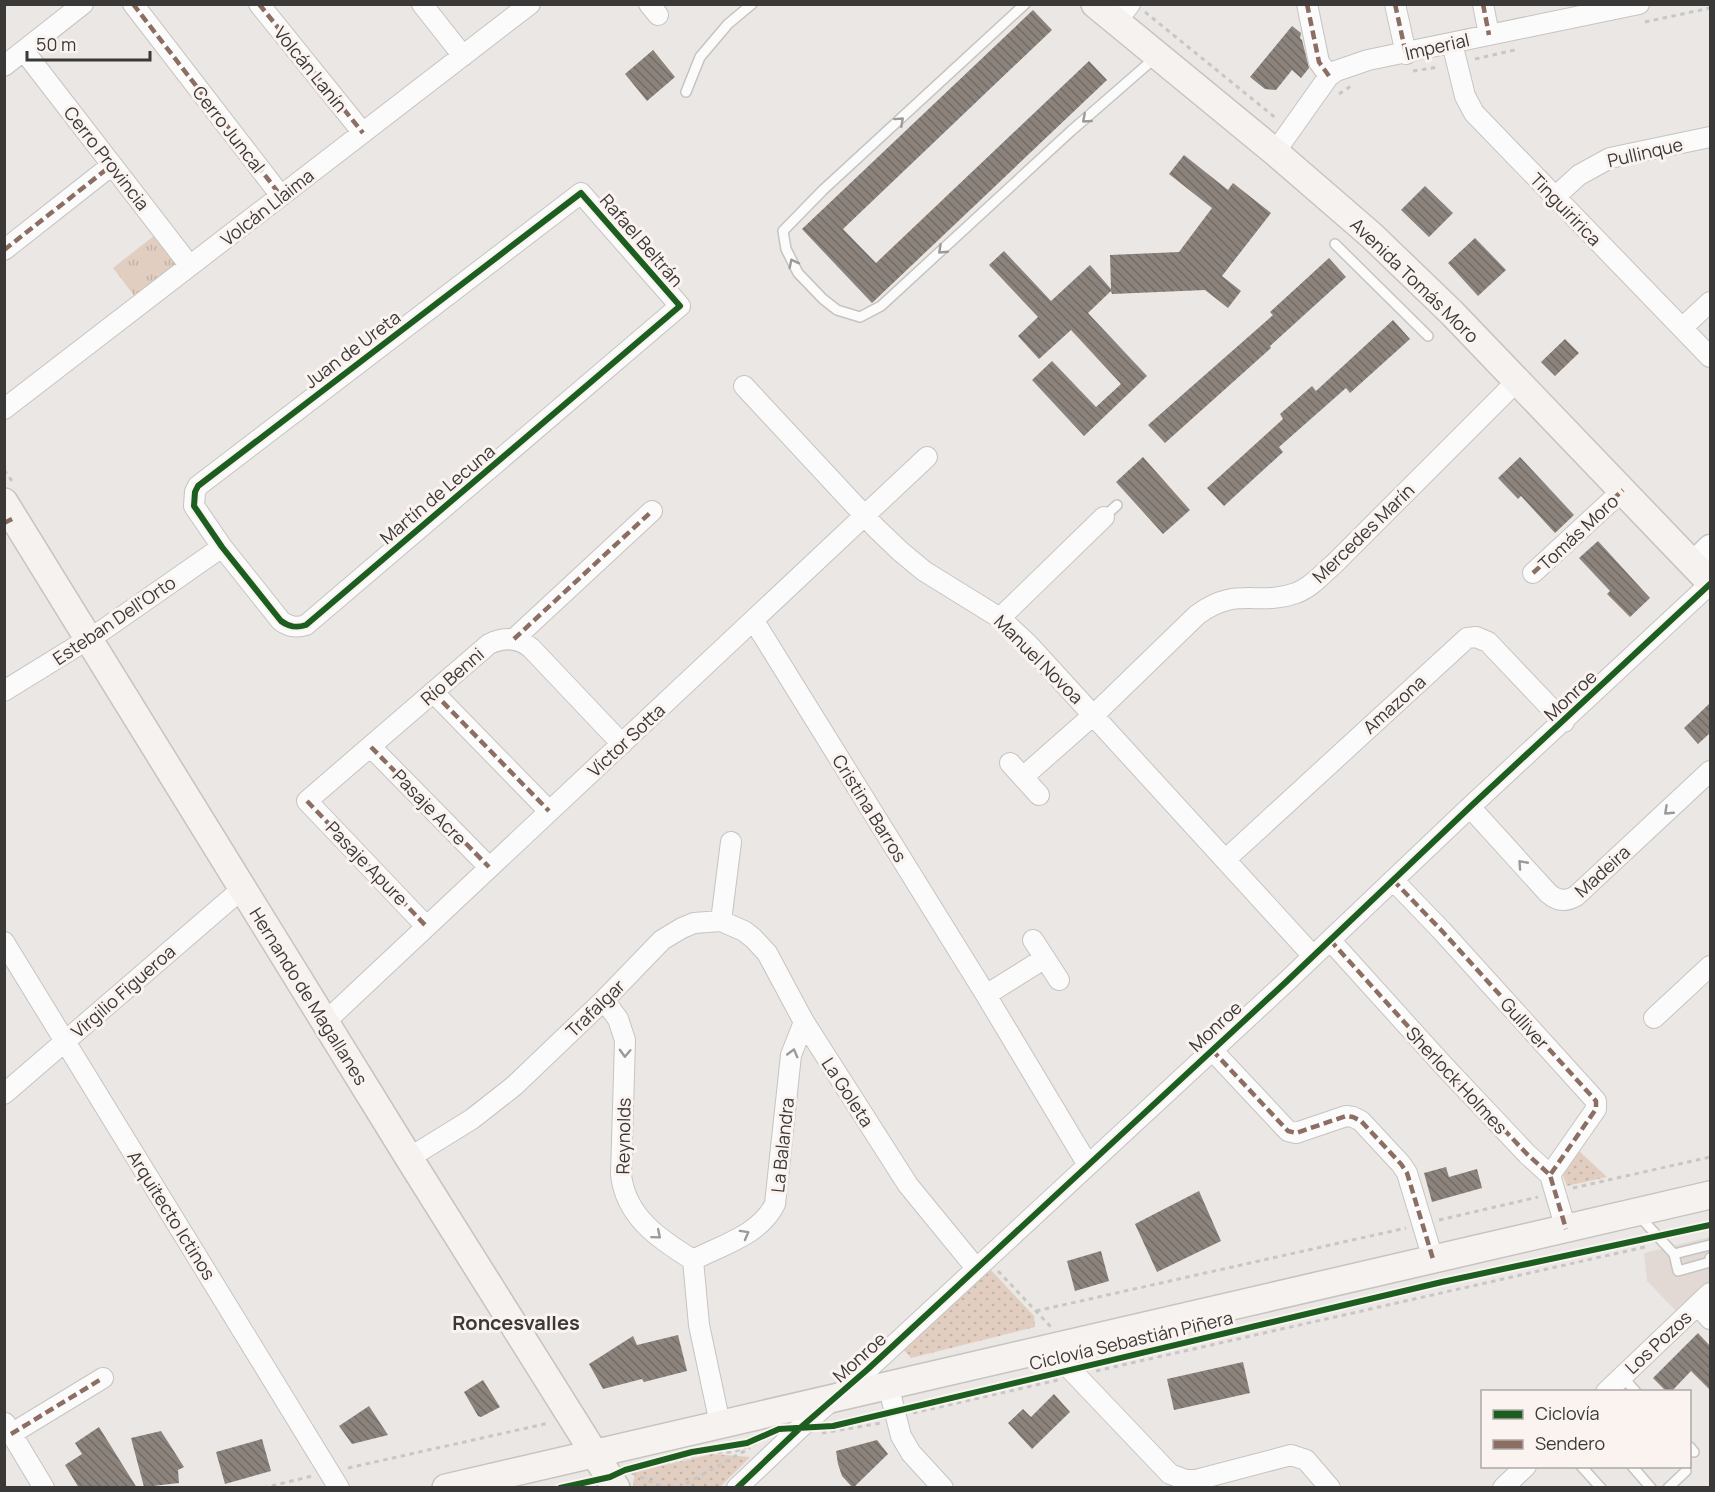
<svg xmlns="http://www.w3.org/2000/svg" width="1715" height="1492" viewBox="0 0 1715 1492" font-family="Manrope,sans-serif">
<defs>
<pattern id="grass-tufts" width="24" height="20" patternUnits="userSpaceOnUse" patternTransform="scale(1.5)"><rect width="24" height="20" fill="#e2cec0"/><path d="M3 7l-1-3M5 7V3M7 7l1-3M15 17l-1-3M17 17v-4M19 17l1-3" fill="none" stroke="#c3b2a6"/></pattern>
<pattern id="park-dots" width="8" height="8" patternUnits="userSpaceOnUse" patternTransform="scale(1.5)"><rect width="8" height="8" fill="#e2cec0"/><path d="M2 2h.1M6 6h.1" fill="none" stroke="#c3b2a6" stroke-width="1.8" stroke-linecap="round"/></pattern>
<pattern id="building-back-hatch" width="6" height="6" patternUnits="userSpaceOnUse" patternTransform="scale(1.5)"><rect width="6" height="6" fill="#8b837c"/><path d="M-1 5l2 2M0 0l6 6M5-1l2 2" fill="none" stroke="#736c66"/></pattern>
</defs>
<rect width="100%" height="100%" fill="#eae7e4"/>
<path fill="#e2d9d4" d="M1710 1237V1283L1677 1312 1647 1281 1644 1253Z"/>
<path fill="url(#grass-tufts)" d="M155 235 178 266 136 298 113 268Z"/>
<path fill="url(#park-dots)" d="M1578 1150 1607 1177 1567 1186 1563 1175Z
M991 1270 1034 1316 1035 1327 911 1358 903 1349Z
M712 1454 750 1457 720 1487 635 1488 633 1484 635 1472Z"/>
<path fill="url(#building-back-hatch)" d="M1033 10 1052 30 843 229 876 263 1089 61 1107 80 872 303 802 229Z
M1292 26 1301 33 1300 38 1302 40 1309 68 1301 78 1292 70 1276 90 1265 89 1250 77Z
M653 50 675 77 647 101 625 74Z
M1184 155 1228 190 1233 183 1271 213 1222 276 1241 291 1228 308 1205 290 1112 294 1111 291 1088 313 1147 376 1084 436 1032 380 1052 361 1096 407 1121 384 1071 330 1039 359 1018 336 1038 317 989 265 1004 251 1051 301 1090 265 1111 289 1110 255 1179 252 1212 208 1169 174Z
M1425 186 1453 213 1429 237 1401 210Z
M1475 238 1506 270 1478 296 1448 263Z
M1329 258 1346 277 1270 346 1271 348 1165 443 1148 425 1273 315 1270 312Z
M1393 320 1410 339 1350 393 1346 388 1279 447 1283 452 1224 506 1207 488 1283 419 1280 414 1312 386 1316 391Z
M1565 339 1579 353 1555 376 1541 362Z
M1143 457 1190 510 1163 534 1116 482Z
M1520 457 1574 515 1555 533 1521 496 1518 499 1498 478Z
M1598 541 1650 598 1630 617 1607 594 1610 591 1579 558Z
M1710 703V733L1698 744 1684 728Z
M1446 1167 1449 1177 1477 1169 1482 1188 1432 1202 1424 1173Z
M1199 1191 1221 1241 1157 1272 1135 1224Z
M1101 1251 1109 1281 1075 1291 1067 1261Z
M1698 1333 1710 1346V1390L1691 1371 1671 1392H1667L1653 1378Z
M678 1335 687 1371 644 1382 642 1379 603 1389 589 1364 633 1336 637 1345Z
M1243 1362 1250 1393 1174 1410 1167 1379Z
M483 1380 500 1407 481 1417 478 1416 464 1392Z
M1054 1394 1070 1412 1032 1449 1008 1423 1023 1409 1031 1417Z
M369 1406 388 1435 352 1444 339 1426Z
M99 1427 137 1488H79L65 1465 82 1454 75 1443Z
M161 1431 184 1467 178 1470 179 1483 144 1487 131 1438Z
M262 1439 271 1471 225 1484 216 1452Z
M877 1440 888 1454 853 1488 842 1476 838 1464 836 1451Z"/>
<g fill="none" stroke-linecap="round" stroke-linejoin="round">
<defs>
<path id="service" d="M1025 4 823 190 783 231 786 249 798 273 823 299 837 310 860 317 881 306 1071 131 1156 57
M686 92 700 57 728 24 752 4
M1335 244 1428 336
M1104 517 1117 505
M1640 1217 1674 1254 1678 1271 1710 1262V1258
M1674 1254 1710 1245
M1622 1376 1636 1392
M1690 1447 1694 1452
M1581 1466 1601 1488
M1632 1466 1651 1488
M1668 1488 1686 1471"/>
<path id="minor" d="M133 4 281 196
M259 4 363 133
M422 4 463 56
M649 4 658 15
M1307 4 1319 62 1329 76
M1395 4 1406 54
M1483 4 1489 35
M1116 22 1130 4
M1452 43 1465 96 1474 113 1710 357
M24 51 190 266
M4 66 83 4
M1275 152 1329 76 1336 71 1368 60 1639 4
M581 193 680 306 306 625C296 628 289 627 281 621L222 547 194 506 195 492 198 486Z
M1555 197 1579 175 1610 158 1710 137
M4 250 112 165
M1682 328 1710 302
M744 386 876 528 900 551 924 571 1000 618 1027 643 1313 956
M4 409 530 4
M1533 573 1623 490
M1000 618 1104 517
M754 621 986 995 1088 1165
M514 639 652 511
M4 691 103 630 222 547
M433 692 549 811
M371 747 489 867
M1010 763 1039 795
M1023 777 1099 710 1197 615C1237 585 1258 607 1296 593 1311 588 1322 574 1334 564L1517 381
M1470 807 1548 893C1557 901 1566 902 1576 896L1710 771
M1225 860 1467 638 1476 637 1488 642 1564 722
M1393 880 1442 931 1596 1101V1109L1550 1175
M721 921 731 842
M426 926 307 801 489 644C504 637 518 637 531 648L622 744
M1033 940 1059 980
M1330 940 1443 1065 1527 1154 1550 1175 1566 1229
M4 942 339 1488
M986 995 1045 958
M604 1000 618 1019 625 1040 621 1175C626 1217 659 1239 693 1260
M1654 1018 1710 966
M325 1022 927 457
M1212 1050 1288 1131 1296 1133 1346 1116 1353 1117 1361 1121 1401 1164 1407 1173 1433 1259
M4 1094 243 888
M409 1158 472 1119 514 1086 604 1000 662 940 682 928 694 923 721 921 744 931 753 938 767 953 804 1022 908 1185 976 1268
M693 1260C722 1245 760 1235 775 1204L791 1055 804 1022
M693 1260 699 1325 720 1424
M1698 1305 1710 1319
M1059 1346 1063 1359 1071 1370 1170 1474 1186 1480H1196L1291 1455 1306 1460 1330 1488
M888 1385 901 1436 911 1453 943 1488
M1606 1392 1710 1293
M5 1423 44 1488
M11 1434 103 1378
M737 1488 800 1428 868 1369 1286 982 1470 807 1710 584
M1503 1488 1526 1466"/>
<path id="tertiary" d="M1693 564 1710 547"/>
<path id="secondary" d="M1095 4 1275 152 1371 235 1452 313 1710 582
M4 502 409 1158 616 1488
M446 1488 1710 1195"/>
</defs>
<use href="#service" stroke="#c6c4c1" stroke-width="12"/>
<use href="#minor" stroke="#c6c4c1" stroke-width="22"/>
<use href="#tertiary" stroke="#c6c4c1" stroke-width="27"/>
<use href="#secondary" stroke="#c6c4c1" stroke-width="30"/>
<path stroke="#c7c7c6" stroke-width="3" stroke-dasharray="4.5 4.5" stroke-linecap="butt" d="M1145 12 1277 119
M1645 22 1710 8
M1475 59 1515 50
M1413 71 1439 67
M1339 94 1351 86
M4 470 12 481
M1573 1188 1710 1157
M1439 1220 1538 1197
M998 1271 1051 1327
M1036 1311 1406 1228
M1096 1371 1649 1246
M913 1413 1058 1380
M822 1433 881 1423
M348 1468 549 1423
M630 1472 704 1453 733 1452 757 1443
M632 1473 666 1488
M263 1488 312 1476
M678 1488 750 1448"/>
<use href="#service" stroke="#fcfbfb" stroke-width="9"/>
<use href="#minor" stroke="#fcfbfb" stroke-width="20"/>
<use href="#tertiary" stroke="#fcfbfb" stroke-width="24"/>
<use href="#secondary" stroke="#f6f2f0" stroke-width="27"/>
<path stroke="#8d6e63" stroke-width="4.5" stroke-dasharray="9 4.5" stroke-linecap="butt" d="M133 4 281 196
M259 4 363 133
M1307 4 1319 62 1329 76
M1395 4 1406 54
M1483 4 1489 35
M4 250 112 165
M4 523 14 518
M1533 573 1623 490
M514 639 652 511
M433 692 549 811
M371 747 489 867
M307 801 426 926
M1393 880 1442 931 1596 1101V1109L1550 1175
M1330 940 1443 1065 1527 1154 1550 1175 1566 1229
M1212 1050 1288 1131 1296 1133 1346 1116 1353 1117 1361 1121 1401 1164 1407 1173 1433 1259
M11 1434 103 1378"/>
<defs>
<path id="cycleway" d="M581 193 680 306 306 625C296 628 289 627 281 621L222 547 194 506 195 492 198 486Z
M560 1488 610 1477 625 1470 692 1452 747 1443 779 1429 833 1426 1442 1282 1710 1225
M737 1488 800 1428 868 1369 1286 982 1470 807 1710 584"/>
</defs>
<use href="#cycleway" stroke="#faf3f0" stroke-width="10"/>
<use href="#cycleway" stroke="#1b5e20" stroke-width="6"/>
</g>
<defs><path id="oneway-chevron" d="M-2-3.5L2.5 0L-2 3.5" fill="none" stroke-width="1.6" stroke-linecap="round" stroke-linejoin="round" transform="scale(1.5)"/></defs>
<g stroke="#9c9a99">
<use href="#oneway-chevron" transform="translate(1086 119) rotate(139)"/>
<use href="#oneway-chevron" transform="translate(900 121) rotate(-42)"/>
<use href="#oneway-chevron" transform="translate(942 250) rotate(137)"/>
<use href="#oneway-chevron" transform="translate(793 263) rotate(-117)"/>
<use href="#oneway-chevron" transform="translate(1668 811) rotate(137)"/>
<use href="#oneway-chevron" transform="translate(1522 864) rotate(-132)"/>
<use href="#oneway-chevron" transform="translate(625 1053) rotate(92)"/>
<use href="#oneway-chevron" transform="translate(793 1053) rotate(-75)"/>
<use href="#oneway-chevron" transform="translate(745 1234) rotate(-29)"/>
<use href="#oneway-chevron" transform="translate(657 1235) rotate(40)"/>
</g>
<g text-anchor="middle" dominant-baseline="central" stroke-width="6" stroke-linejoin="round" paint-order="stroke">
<g font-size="18" fill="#3b3937" stroke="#faf3f0">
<text transform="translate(1437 46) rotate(-13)">Imperial</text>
<text transform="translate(311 69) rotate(51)">Volcán Lanín</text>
<text transform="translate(229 129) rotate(52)">Cerro Juncal</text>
<text transform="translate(1645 152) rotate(-13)">Pullinque</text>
<text transform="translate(107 158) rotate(52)">Cerro Provincia</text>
<text transform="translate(267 207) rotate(-38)">Volcán Llaima</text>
<text transform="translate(1566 209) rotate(46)">Tinguiririca</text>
<text transform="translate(642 240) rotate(49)">Rafael Beltrán</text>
<text transform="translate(1415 280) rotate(44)">Avenida Tomás Moro</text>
<text transform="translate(352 349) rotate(-37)">Juan de Ureta</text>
<text transform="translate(437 494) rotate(-40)">Martín de Lecuna</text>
<text transform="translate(1578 532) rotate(-43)">Tomás Moro</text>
<text transform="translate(1363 533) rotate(-44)">Mercedes Marín</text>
<text transform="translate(114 620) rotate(-34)">Esteban Dell'Orto</text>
<text transform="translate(1039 659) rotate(45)">Manuel Novoa</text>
<text transform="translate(452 676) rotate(-41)">Río Benni</text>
<text transform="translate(1570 695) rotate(-43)">Monroe</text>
<text transform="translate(1394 704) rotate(-42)">Amazona</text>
<text transform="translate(626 740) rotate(-43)">Víctor Sotta</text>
<text transform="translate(430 807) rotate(46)">Pasaje Acre</text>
<text transform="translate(870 808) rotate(58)">Cristina Barros</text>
<text transform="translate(367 863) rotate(46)">Pasaje Apure</text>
<text transform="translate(1602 871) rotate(-42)">Madeira</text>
<text transform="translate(123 991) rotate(-41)">Virgilio Figueroa</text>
<text transform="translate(309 996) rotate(58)">Hernando de Magallanes</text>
<text transform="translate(595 1008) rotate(-44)">Trafalgar</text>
<text transform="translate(1525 1023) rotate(48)">Gulliver</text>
<text transform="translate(1215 1026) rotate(-43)">Monroe</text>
<text transform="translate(1457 1080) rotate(47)">Sherlock Holmes</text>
<text transform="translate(848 1092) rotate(57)">La Goleta</text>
<text transform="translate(623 1136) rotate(-89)">Reynolds</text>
<text transform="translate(782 1145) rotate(-84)">La Balandra</text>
<text transform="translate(172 1215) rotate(58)">Arquitecto Ictinos</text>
<text transform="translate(1131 1340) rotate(-13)">Ciclovía Sebastián Piñera</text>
<text transform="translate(1658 1342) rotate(-43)">Los Pozos</text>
<text transform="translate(859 1357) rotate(-42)">Monroe</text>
</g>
<g font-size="20" font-weight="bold" fill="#3b3937" stroke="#faf3f0">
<text x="516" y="1322">Roncesvalles</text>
</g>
</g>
<rect width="1715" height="1492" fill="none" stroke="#3b3937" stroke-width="12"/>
<rect x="1481" y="1390" width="210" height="78" fill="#faf3f0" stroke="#aea9a6" stroke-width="1.5"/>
<rect x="1493" y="1410" width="30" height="9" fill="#1b5e20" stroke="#aea9a6" stroke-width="1.5"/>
<text x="1535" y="1420" font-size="18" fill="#3b3937">Ciclovía</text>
<rect x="1493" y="1440" width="30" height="9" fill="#8d6e63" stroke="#aea9a6" stroke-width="1.5"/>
<text x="1535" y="1450" font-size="18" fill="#3b3937">Sendero</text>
<path d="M27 51v9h123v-9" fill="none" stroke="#3b3937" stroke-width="3"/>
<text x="36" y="51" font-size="18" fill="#3b3937" stroke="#faf3f0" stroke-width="4.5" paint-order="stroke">50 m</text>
</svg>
